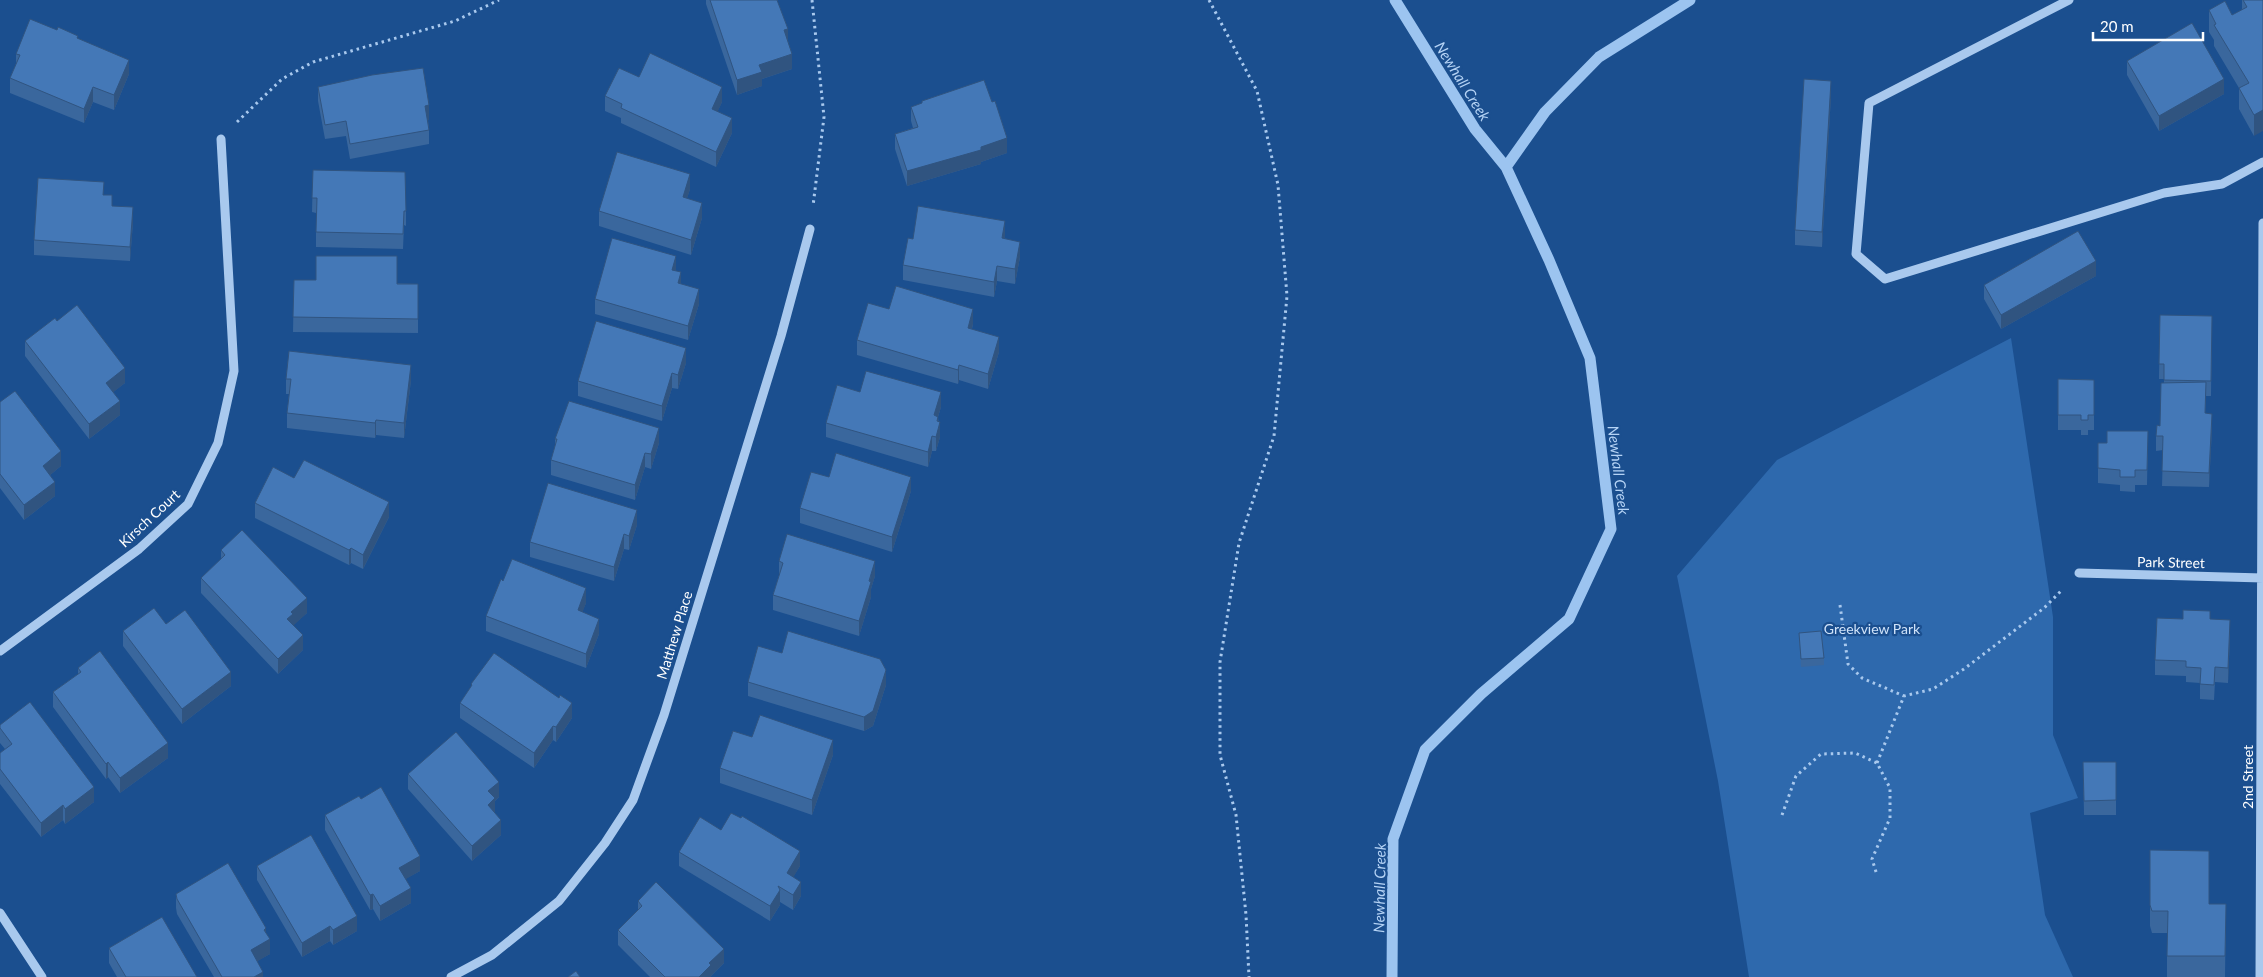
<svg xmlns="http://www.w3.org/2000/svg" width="2263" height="977" viewBox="0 0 2263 977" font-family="Lato,sans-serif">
<rect width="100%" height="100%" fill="#1b4f8f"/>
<path fill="#2e69ad" d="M2011 338 2053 617V735L2078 798 2030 813 2045 915 2073 977H1749L1718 781 1677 576 1777 460Z"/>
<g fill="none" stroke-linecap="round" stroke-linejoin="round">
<path stroke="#9cc4f0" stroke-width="11" d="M1506 167 1545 112 1599 57 1690 0
M1392 977 1393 839 1425 750 1481 694 1569 619 1611 529 1590 358 1549 260 1506 167 1475 129 1395 0"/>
<path stroke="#a9c9ee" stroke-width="3" stroke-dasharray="2.5 4" stroke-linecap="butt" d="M812 0 824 117 813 206
M1209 0 1257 91 1278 185 1287 296 1274 436 1239 543 1220 662V755L1236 815 1246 915 1249 977
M237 122 282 79 313 62 455 21 499 0
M1840 605 1848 664 1862 678 1904 696
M1877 763 1904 696 1933 689 1964 669 2044 608 2062 590
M1782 815 1796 776 1821 754 1855 753 1877 763 1890 788V818L1872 859 1877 875"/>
<path stroke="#a9c9ee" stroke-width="9" d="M2069 0 1869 103 1856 254 1885 279 2164 193 2222 184 2263 162
M2079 573 2263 578
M0 651 139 549 188 504 218 443 234 371 221 139
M0 913 42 977
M451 977 492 955 559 901 605 843 633 800 664 715 781 336 810 229
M2260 977 2263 223"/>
</g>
<path fill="#3a679d" d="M706 0H777L788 41 792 69 762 79V86L737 95 706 4Z
M2242 0H2263L2254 136 2239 109V88L2214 46V40L2209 32V10L2232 15 2242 10Z
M78 39 129 74 114 110 93 102 84 123 10 93V78L16 64V54Z
M2127 61 2224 94 2159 131 2127 75Z
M639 77 722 102 717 112 732 133 716 167 621 123V118L605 111V96Z
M318 87 429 120H428L429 130V144L350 159 346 136 325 139 318 101Z
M1831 96 1822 247 1795 245V230Z
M911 107 1007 153 981 162V164L907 186 895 149V134L913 128 911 121Z
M313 170 406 211V226L404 225 403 249 316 247V213L312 212Z
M690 189 687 198 702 218 691 255 599 226V211Z
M112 206 133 222 130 261 34 255V240Z
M1005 236 1004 239 1020 257 1015 284 997 281 994 297 903 280V265L913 239Z
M676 271 681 284 699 304 688 340 595 314V299Z
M2096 276 2001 329 1984 299V285Z
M294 280 418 284V333L293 332Z
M889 309 973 324 972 329 999 352 988 389 959 380 958 384 857 355V340Z
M2160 315 2212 316 2211 396H2206L2205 413 2212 428 2209 487 2162 486 2163 450 2156 451V436L2160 426 2164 383V379H2159Z
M57 321 125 383 113 392 120 415 89 439 25 356V341Z
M686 363 678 389 672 388 662 421 578 396V381Z
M286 379 411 380 404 438 376 435 375 438 287 428V413L289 394H286Z
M2058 379 2094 380V430H2088V435H2081V430H2058Z
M860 392 941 407 938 417 940 437 936 451H932L928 467 826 437V423Z
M0 402 61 466 50 475 55 496 24 520 0 488Z
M2148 431 2147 485H2135V492L2120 491V485L2098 483V443H2107Z
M555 439 659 443 651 469 645 467 635 500 551 475V460L555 446Z
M829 477 911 491 892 552 800 523V508Z
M294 478 389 517 363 569 351 563 349 565 255 518V503Z
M637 525 629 550 624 549 614 581 530 557V542Z
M221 550 307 613 293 625 303 650 278 674 201 593V578L221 559Z
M779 561 875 576 871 589V597L859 636 773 610V595L779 576Z
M586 603 582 612 599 634 586 668 486 631V616Z
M2183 619H2210L2230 635 2228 683 2215 682 2214 700 2200 699V683L2186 682V676L2155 675V660Z
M166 624 231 686 182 724 123 646V631Z
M1799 633 1824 658V665L1801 667Z
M78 668 168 758 120 793 108 777 106 779 53 707V692L78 674Z
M748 682 886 685 873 726 864 731 748 696Z
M471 684 572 718 556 742 553 740 534 768 460 718V703L471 687Z
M0 725 94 802 65 824 63 820 41 837 0 784V753L5 749 0 743Z
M752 737 833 755 812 815 720 783V768Z
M2083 762H2116V815H2084Z
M408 774 499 797 495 801V813L501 835 472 861 408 789Z
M325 815 420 871 405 879 411 903 380 921 373 909 370 910 325 830Z
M721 830 800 866 793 877 801 896 793 910 780 902V905L770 921 679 866V852Z
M2150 850 2209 904H2226L2225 977H2167V933H2152L2150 926Z
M257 866 357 931 333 945 330 941 302 957 257 880Z
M176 894 266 933 270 954 257 961 263 977H214L177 914 176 908Z
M638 901 724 963 711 976V977H650L618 945V930L638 910Z
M109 948 197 977H117L109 963Z"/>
<path fill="#305480" d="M788 29V44L784 30Z
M792 54V69L762 79V86L737 95V80L759 65Z
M129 60V74L114 110V95Z
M2224 79V94L2159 131V116Z
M1831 81V96L1822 247V232Z
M93 87V102L84 123V109Z
M722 87V102L712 124V109Z
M429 105V120L425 121V106Z
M2263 110V131L2254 136V115Z
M732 118V133L716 167V152Z
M1007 138V153L981 162V164L907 186V171Z
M690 174V189L683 212V197Z
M702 203V218L691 255V240Z
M133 207V222L130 261V247Z
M1005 221V236L1002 253V238Z
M1020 242V257L1015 284V269Z
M676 256V271L672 270Z
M2096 261V276L2001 329V315Z
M997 266V281L994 297V282Z
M681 272V287L678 283Z
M699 289V304L688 340V326Z
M973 309V324L968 343V328Z
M999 337V352L988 389V374Z
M686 348V363L678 389V375Z
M411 365V380L404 438V423Z
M959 365V380L958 384V370Z
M125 368V383L106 398V383Z
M672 373V388L662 421V406Z
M941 392V407L934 430V415Z
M120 401V415L89 439V424Z
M2212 414V428L2209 487V473Z
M938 417V427L940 422V437L936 451V437Z
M376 420V435L375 438V423Z
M659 428V443L651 469V454Z
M932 436V451L928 467V452Z
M61 451V466L43 481V466Z
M645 453V467L635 500V485Z
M911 477V491L892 552V537Z
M55 482V496L24 520V505Z
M389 502V517L363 569V555Z
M637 510V525L629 550V536Z
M624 534V549L614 581V567Z
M351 548V563L349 565V550Z
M875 561V576L871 589V597L859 636V621Z
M586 588V603L578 625V610Z
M307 598V613L293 626 287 619 291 612Z
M599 619V634L586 668V654Z
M2230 620V635L2228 683V668Z
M303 635V650L278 674V659Z
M886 670V685L873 726 864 731V717Z
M231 672V686L182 724V709Z
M572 703V718L556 742V727Z
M553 726V740L534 768V753Z
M833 740V755L812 815V800Z
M168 743V758L120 793V778Z
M108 762V777L106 779V764Z
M499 782V797L495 801V813L488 820V791Z
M94 787V802L65 824V809Z
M63 805V820L41 837V823Z
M501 820V835L472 861V846Z
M800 851V866L787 888V873Z
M420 856V871L399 883V868Z
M801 882V896L793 910V895Z
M411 888V903L380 921V906Z
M780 890V905L770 921V906Z
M373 894V909L370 910V895Z
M357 916V931L333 945V930Z
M330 926V941L302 957V943Z
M266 928V941L270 939V954L251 965V950L264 930Z
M724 949V963L711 976V977H699L709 963Z
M263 972V977H254Z"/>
<path fill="#4478b7" stroke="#305480" d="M710 0H777L788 29 784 30 792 54 759 65 762 72 737 80Z
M2243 0H2263V110L2254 115 2239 88 2249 83 2214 25 2216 24 2209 10 2225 1 2232 15 2247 7Z
M30 19 57 30 58 27 78 36 77 38 129 60 114 95 93 87 84 109 10 78 20 55 16 54Z
M2192 23 2224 79 2159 116 2127 61Z
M650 53 722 87 712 109 732 118 716 152 621 108 622 104 605 96 619 68 639 77Z
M423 68 429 105 425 106 429 130 350 144 346 121 325 125 318 87 372 75Z
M1804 79 1831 81 1822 232 1795 230Z
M984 80 992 102 995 101 1007 138 981 147V150L907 171 895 134 918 127 911 107 922 103V101Z
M617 152 690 174 683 197 702 203 691 240 599 211Z
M313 170 405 172 406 211H404L403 234 316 232 317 198H312Z
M38 178 104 182 103 195H112V206L133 207 130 247 34 240Z
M918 206 1005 221 1002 238 1020 242 1015 269 997 266 994 282 903 265 908 238 913 239Z
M2078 231 2096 261 2001 315 1984 285Z
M612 238 676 256 672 270 681 272 678 283 699 289 688 326 595 299Z
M316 256H397V284H418V319L293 317 294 280H316Z
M896 286 973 309 968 328 999 337 988 374 959 365 958 370 857 340 868 303 889 309Z
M77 305 125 368 106 383 120 401 89 424 25 341 55 318 57 321Z
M2160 315 2212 316 2211 381 2164 380V364H2159Z
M596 321 686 348 678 375 672 373 662 406 578 381Z
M289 351 411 365 404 423 376 420 375 423 287 413 291 379H286Z
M866 371 941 392 934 415 938 417 937 421 940 422 936 437 932 436 928 452 826 423 837 385 860 392Z
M2058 379 2094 380V415H2088V420H2081V415H2058Z
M2206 382 2205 413 2212 414 2209 473 2162 471 2163 436H2156L2157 425 2160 426 2161 383Z
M15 391 61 451 43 466 55 482 24 505 0 474V402Z
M569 401 659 428 651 454 645 453 635 485 551 460 557 439H555Z
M2107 431H2148L2147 470H2135V477H2120V470L2098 468V443H2107Z
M836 453 911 477 892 537 800 508 811 472 829 477Z
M304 460 389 502 363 555 351 548 349 550 255 503 273 467 294 478Z
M548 483 637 510 629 536 624 534 614 567 530 542Z
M242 530 307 598 291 612 293 614 287 619 303 635 278 659 201 578 225 555 221 550Z
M787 534 875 561 869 581 871 582 859 621 773 595 783 563 779 561Z
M512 559 586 588 578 610 599 619 586 654 486 616 501 579 503 581Z
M154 608 166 624 185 610 231 672 182 709 123 631Z
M2183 610 2210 611V619L2230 620 2228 668 2215 667 2214 685 2200 684 2201 668 2186 667V661L2155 660 2157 618 2183 619Z
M788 631 880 659 886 670 873 711 864 717 748 682 758 646 782 653Z
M1821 631 1824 658 1801 659 1799 633Z
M100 651 168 743 120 778 108 762 106 764 53 692 81 672 78 668Z
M494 653 559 698 560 695 572 703 556 727 553 726 534 753 460 703 472 685 471 684Z
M30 702 94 787 65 809 63 805 41 823 0 769V753L12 744 0 728V725Z
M760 715 833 740 812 800 720 768 733 731 752 737Z
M456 732 499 782 488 791 495 798 488 805 501 820 472 846 408 774Z
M2083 762H2116V800L2084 801Z
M381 787 420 856 399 868 411 888 380 906 373 894 370 895 325 815 359 796 361 799Z
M731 813 741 818 742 816 800 851 787 873 801 882 793 895 778 886 780 890 770 906 679 852 700 817 721 830Z
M311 835 357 916 333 930 330 926 302 943 257 866Z
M2150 850 2209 851V904H2226L2225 956H2167L2168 911H2152L2150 905Z
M228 863 266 928 264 930 270 939 251 950 263 972 254 977H222L177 899 176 894Z
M656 882 724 949 709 963 711 965 699 977H665L618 930 642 906 638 901Z
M162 917 197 977H126L109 948Z
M576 971 580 977H568Z"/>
<g text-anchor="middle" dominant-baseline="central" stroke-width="4.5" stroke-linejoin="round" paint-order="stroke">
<g font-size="14" fill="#fff" stroke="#1b4f8f">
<text transform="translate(149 518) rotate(-43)">Kirsch Court</text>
<text transform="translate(2171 562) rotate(1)">Park Street</text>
<text transform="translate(674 635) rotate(-73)">Matthew Place</text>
<text transform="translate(2247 777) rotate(-90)">2nd Street</text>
</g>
<g font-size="14" fill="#cfe3fa" stroke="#1b4f8f">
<text x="1872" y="628">Greekview Park</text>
</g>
<g font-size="15" font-style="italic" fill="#b5d3f5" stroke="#1b4f8f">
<text transform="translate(1463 81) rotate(58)">Newhall Creek</text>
<text transform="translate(1619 470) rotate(83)">Newhall Creek</text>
<text transform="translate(1379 888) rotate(-89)">Newhall Creek</text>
</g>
</g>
<path d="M2093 32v8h110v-8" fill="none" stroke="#ffffff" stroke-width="2.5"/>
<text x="2100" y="32" font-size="15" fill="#ffffff" stroke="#1b4f8f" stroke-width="4" paint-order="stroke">20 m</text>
</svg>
